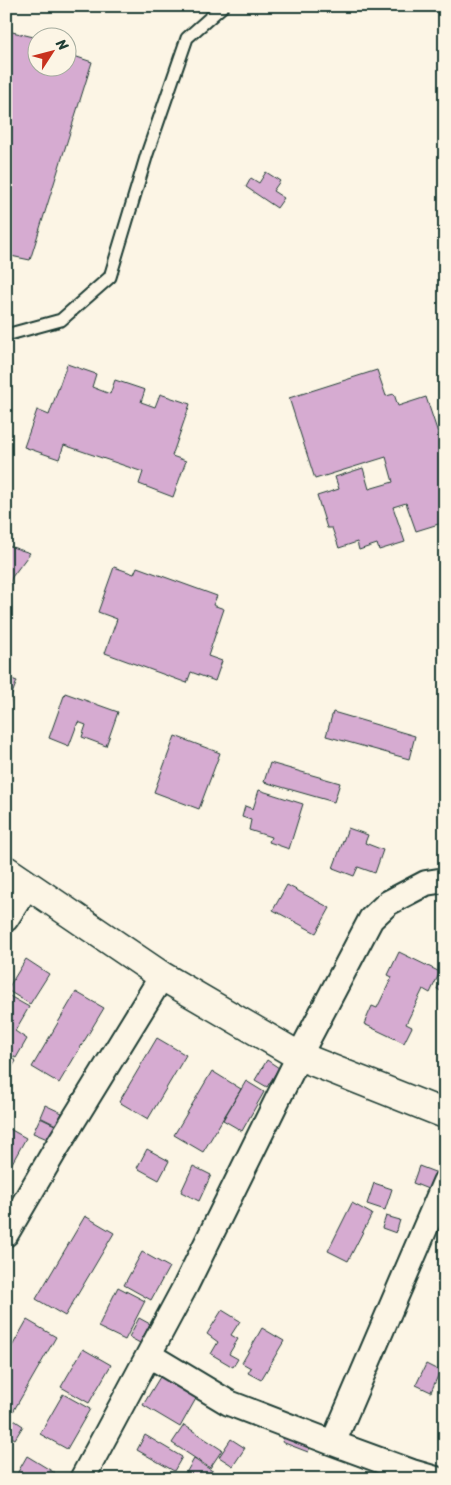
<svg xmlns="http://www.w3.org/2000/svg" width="451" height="1485" viewBox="0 0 451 1485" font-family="Sriracha,sans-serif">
<rect width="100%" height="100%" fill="#fcf5e5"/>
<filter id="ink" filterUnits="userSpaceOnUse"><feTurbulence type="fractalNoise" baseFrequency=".02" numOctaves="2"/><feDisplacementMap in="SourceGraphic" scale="10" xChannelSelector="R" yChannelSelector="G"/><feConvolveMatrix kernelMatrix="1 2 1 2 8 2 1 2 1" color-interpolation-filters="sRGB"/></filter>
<g filter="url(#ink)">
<path fill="#d6abd1" stroke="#1f3d34" d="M8 31 38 38V68H68V46L74 48V56L92 62 30 260 6 255V37Z
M266 172 280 181 273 191 284 198 277 208 246 187 251 178 259 183Z
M67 364 96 374 92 387 110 394 115 380 145 390 141 402 155 407 160 394 190 404 172 456 186 461 173 497 139 484 143 472 64 445 59 459 24 447 37 410 49 415Z
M377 370 386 396 394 394 398 406 426 397 439 436 445 434V522L416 531 406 503 393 507 405 542 379 550 377 544 359 550 357 542 339 548 332 528H327L317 496 339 489 335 477 363 468 369 489 393 482 386 457 315 479 289 398Z
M6 545 30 553 12 577 6 593Z
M114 567 134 574 137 567 217 596 213 605 224 609 208 656 222 661 215 681 191 672 187 683 105 653 117 619 98 612Z
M6 677 17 681 7 707H6Z
M65 693 118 712 106 746 82 737 86 725 78 722 69 746 49 738Z
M333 712 415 736 409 759 326 736Z
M175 736 220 753 199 809 154 792Z
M270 763 340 783 334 802 264 782Z
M259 790 303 804 289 849 269 842 271 837 249 830 251 820 242 817 245 806 253 809Z
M348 828 368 835 365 843 383 850 375 873 358 867 354 876 333 868Z
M287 885 330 908 316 933 273 910Z
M399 952 440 972 430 993 423 989 406 1024 412 1027 404 1043 364 1024 372 1006 377 1008 392 977 388 975Z
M26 959 49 974 30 1004 7 990Z
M445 973V993L437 989Z
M76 992 104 1008 59 1083 32 1067Z
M6 994 29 1007 15 1031 27 1039 16 1058 6 1052Z
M157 1038 186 1055 148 1119 119 1102Z
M6 1055 16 1061 6 1077Z
M267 1060 279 1068 267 1087 255 1080Z
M212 1071 241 1089 203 1152 174 1135Z
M246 1081 264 1092 242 1131 223 1120Z
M45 1105 62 1113 56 1125 40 1117Z
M40 1118 59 1127 52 1141 33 1133Z
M6 1127 26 1138 6 1174Z
M147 1149 169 1161 159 1180 137 1168Z
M193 1166 211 1175 199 1201 181 1192Z
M419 1166 440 1174 433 1191 413 1183Z
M374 1183 392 1189 385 1210 367 1204Z
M352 1203 372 1214 348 1261 328 1251Z
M85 1216 114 1233 65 1316 36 1299Z
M386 1216 400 1220 396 1233 382 1228Z
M142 1252 169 1267 151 1300 124 1285Z
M118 1287 145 1301 125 1340 98 1327Z
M222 1310 240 1321 231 1335 238 1339 229 1354 238 1359 233 1367 211 1354 218 1342 207 1334Z
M139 1318 150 1324 140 1343 129 1337Z
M27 1320 56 1337 10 1417 6 1415V1357Z
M262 1328 284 1341 261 1380 248 1373 251 1368 242 1363Z
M83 1349 111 1365 89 1403 61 1387Z
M426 1364 440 1371 431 1392 416 1385Z
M166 1367 202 1388 180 1427 143 1405Z
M63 1394 90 1409 67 1449 40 1434Z
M11 1418 23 1426 15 1439 6 1434V1427Z
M184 1425 222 1450 210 1468 172 1443Z
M287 1427 314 1437 308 1452 282 1442Z
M145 1435 182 1457 174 1471 137 1450Z
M231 1439 245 1448 233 1466 219 1457Z
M27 1456 55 1473 52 1479H14Z
M194 1459 214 1472 210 1479 183 1478Z"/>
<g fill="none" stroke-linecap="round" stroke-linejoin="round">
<defs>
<path id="service" d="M6 335 61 320 110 277 147 154 187 38 223 6"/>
<path id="minor" d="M6 919 28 885
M6 1234 54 1152 162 976
M149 1355 229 1403 333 1443 412 1472 436 1479
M333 1443 445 1182
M82 1479 186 1285 299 1056 371 919 388 903 426 883 445 880"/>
<path id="tertiary" d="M6 870 162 976 299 1056 445 1114"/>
</defs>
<use href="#service" stroke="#1f3d34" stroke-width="15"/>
<use href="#minor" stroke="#1f3d34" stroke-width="28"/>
<use href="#tertiary" stroke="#1f3d34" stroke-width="31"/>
<use href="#service" stroke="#fcf5e5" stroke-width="11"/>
<use href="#minor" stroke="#fcf5e5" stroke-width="24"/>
<use href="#tertiary" stroke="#fcf5e5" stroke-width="28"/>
</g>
</g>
<rect width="451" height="1485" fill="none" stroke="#fcf5e5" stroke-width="25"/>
<rect x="12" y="12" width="426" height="1460" fill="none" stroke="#1f3d34" stroke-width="2" filter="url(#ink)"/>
<g transform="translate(52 52) rotate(54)"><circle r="24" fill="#fcf5e5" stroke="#a4ab9e"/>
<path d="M0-4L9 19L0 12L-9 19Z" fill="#c8321e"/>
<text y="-8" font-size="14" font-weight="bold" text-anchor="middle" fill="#1f3d34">N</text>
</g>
</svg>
